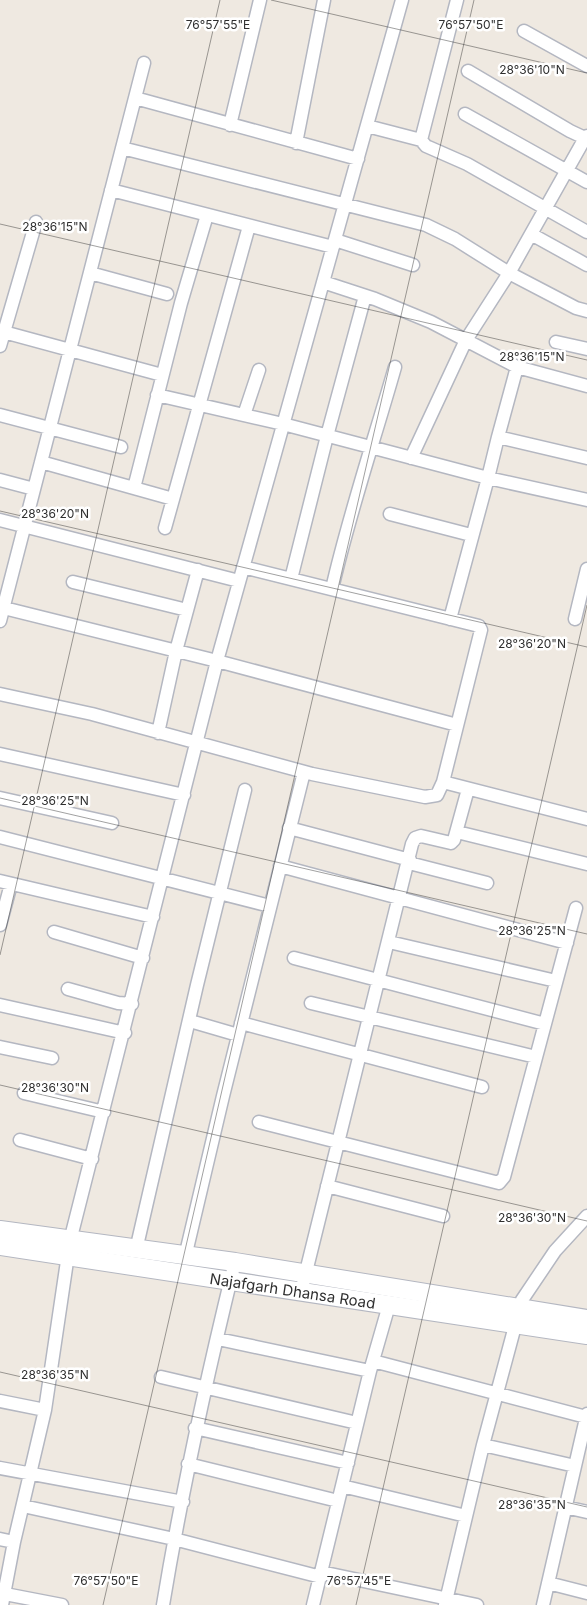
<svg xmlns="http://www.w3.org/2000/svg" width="587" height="1605" viewBox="0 0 587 1605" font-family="Inter,sans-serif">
<rect width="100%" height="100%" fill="#efe9e1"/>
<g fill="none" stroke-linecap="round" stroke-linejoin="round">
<defs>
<path id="minor" d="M457 0 421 140 426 146 467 164 587 232
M524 31 587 66
M468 71 570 131 585 138 587 136
M135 98 358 159
M465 114 587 182
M230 125 260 0
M367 126 421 140
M296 143 324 0
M122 148 426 225 455 239 509 273 576 308 587 311
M111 190 333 247
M531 234 587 265
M335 240 413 265
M90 273 167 294
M323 282 375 299 431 322 517 367 587 386
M0 331 162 375
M556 342 587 349
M0 346 36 222
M517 367 498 437 587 458
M157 395 283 424 488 478 450 619
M0 415 121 447
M244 415 259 370
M498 437 488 478 587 500
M411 458 466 340 509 273 585 138 587 139
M41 462 173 499
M0 480 34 489
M134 488 181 303 207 215
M390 514 471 535
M0 520 239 581
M165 528 249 226
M243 567 479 626 481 630 443 782 587 819
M291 579 327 436 365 296
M73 582 187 610
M332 589C349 514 374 441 395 367
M0 607 217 661 457 725
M575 619 587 569
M0 621 144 63
M0 694 92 714 312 774 425 797 437 795 443 782
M158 733 176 651 198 570
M0 754 184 795
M0 798 112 823
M289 828 410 860
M457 832 587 864
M0 837 270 906
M409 863 487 883
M280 866 567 943
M0 881 153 917
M0 925 11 884
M54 932 143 958
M389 942 556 981
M294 958 545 1024
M68 989 118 1003 132 1004
M311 1003 536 1057
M0 1005 125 1033
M190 1021 238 1035
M241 1023 482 1087
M0 1047 52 1058
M24 1093 104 1112
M259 1122 499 1183 504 1177 576 908
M20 1140 92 1159
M327 1186 443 1216
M136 1250 197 985 245 790
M185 1257 223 1096 304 772
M301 1292 412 844 415 838 421 836 451 843 454 840 468 789
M218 1339 370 1371
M373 1361 586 1417
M161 1377 357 1423
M0 1401 45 1410
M195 1428 348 1463
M483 1445 575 1466
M188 1464 338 1501
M0 1468 183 1502
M342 1486 466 1516
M23 1506 174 1539 321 1577
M565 1507 587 1512
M0 1539 14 1542
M321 1572 477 1605
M548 1583 587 1593
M5 1594 62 1605
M2 1605 14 1542 45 1410 70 1241 217 661 402 0
M163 1605C182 1490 207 1376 235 1262
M313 1605 370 1371 389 1305
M445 1605 483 1445 522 1300 555 1251 587 1216
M543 1605 587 1414"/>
<g id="secondary">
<path d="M0 1230 235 1262 587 1319"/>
<path id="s1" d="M0 1246 587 1335"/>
</g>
</defs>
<use href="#minor" stroke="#b4b7c1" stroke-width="15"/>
<use href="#secondary" stroke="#b4b7c1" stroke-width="20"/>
<use href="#minor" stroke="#fff" stroke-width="12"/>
<use href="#secondary" stroke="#fff" stroke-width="18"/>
</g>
<path fill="none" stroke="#2e2e2e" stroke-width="1" stroke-opacity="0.45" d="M271 0 587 73M0 224 587 360M0 511 587 647M0 798 587 934M0 955 220 0M0 1085 587 1221M0 1372 587 1507M103 1605 474 0M356 1605 587 605"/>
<g text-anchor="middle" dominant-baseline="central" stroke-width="5" stroke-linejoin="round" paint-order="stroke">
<g font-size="15" fill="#2e2e2e" stroke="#fff">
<text stroke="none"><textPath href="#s1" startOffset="296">Najafgarh Dhansa Road</textPath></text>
</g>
</g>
<g font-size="12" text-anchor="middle" fill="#2e2e2e" stroke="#fff" stroke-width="5" stroke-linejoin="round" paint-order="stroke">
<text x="218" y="29">76°57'55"E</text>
<text x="471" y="29">76°57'50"E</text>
<text x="532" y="74">28°36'10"N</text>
<text x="55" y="231">28°36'15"N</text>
<text x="532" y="361">28°36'15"N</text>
<text x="55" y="518">28°36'20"N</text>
<text x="532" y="648">28°36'20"N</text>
<text x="55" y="805">28°36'25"N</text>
<text x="532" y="935">28°36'25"N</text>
<text x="55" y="1092">28°36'30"N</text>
<text x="532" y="1222">28°36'30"N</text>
<text x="55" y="1379">28°36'35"N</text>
<text x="532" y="1509">28°36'35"N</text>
<text x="106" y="1585">76°57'50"E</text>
<text x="359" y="1585">76°57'45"E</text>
</g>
</svg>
